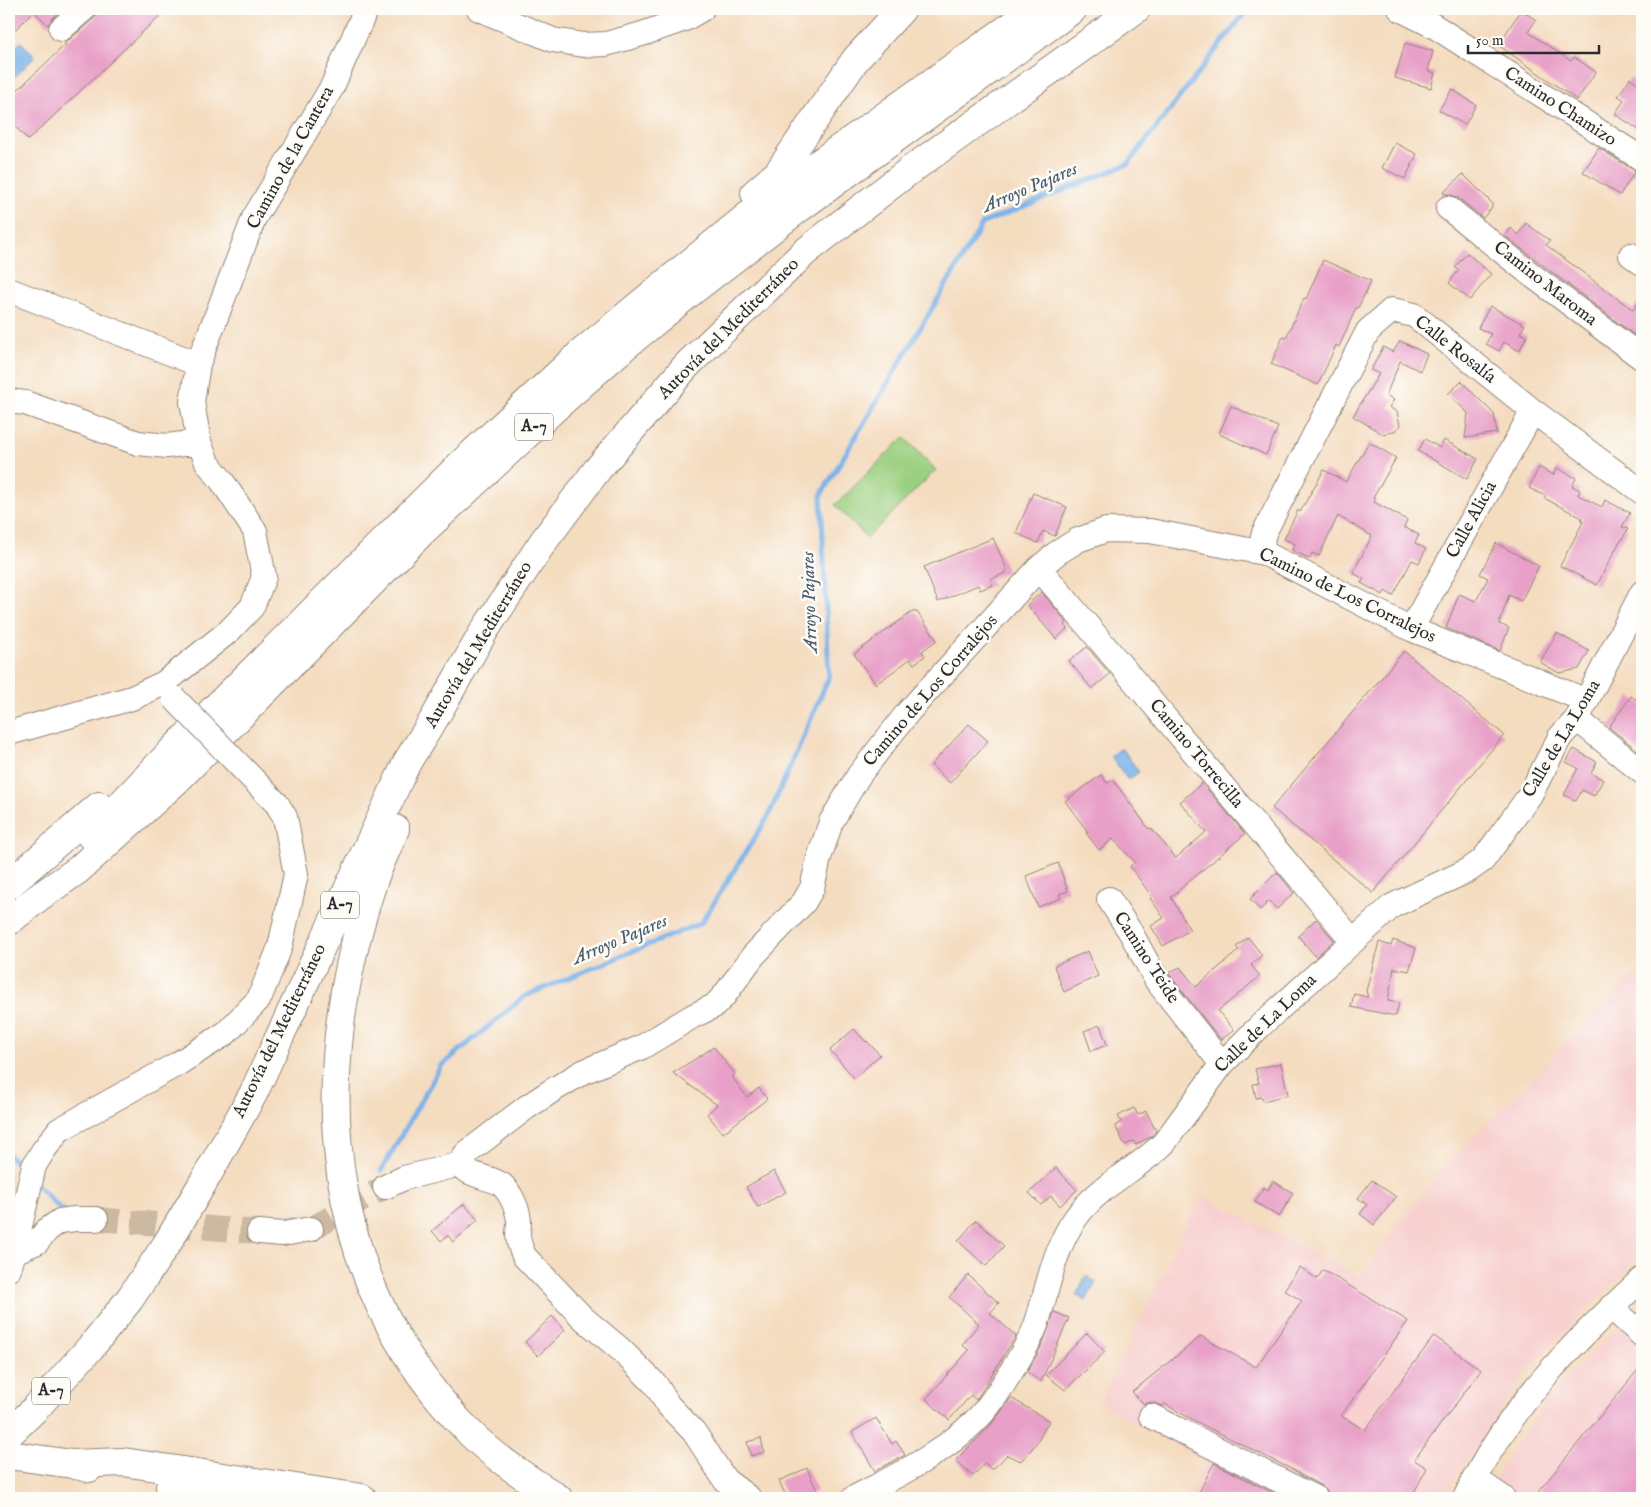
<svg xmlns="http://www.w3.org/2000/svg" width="1651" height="1507" viewBox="0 0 1651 1507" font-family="'IM FELL English',serif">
<rect width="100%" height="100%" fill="#fdfcf7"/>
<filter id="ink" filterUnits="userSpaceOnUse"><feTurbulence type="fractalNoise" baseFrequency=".02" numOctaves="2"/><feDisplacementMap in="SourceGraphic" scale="10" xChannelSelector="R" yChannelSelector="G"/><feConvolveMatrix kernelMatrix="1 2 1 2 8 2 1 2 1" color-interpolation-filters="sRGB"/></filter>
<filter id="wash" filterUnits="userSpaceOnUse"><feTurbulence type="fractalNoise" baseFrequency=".0096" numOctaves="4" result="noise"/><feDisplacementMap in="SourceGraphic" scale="20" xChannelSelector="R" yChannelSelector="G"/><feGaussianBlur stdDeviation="1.12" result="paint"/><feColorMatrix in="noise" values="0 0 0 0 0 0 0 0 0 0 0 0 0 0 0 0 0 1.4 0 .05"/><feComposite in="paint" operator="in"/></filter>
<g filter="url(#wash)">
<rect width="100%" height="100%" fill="#f4dcbf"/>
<path fill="#f7d0cf" d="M1634 974 1642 980V1254L1526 1371 1455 1479 1446 1498H1188L1205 1462 1100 1403 1201 1195 1360 1277 1434 1178Z
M1642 1304V1498H1484L1501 1467 1554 1390Z"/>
<path fill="#9bd081" stroke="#637e56" d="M904 437 936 470 867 538 835 505Z"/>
<path fill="#7ab4eb" stroke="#52708b" d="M21 42 35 57 9 82V53Z
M1122 748 1139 772 1128 780 1111 756Z
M1086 1276 1096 1282 1086 1301 1076 1295Z"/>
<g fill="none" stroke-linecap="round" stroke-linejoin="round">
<path stroke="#7ab4eb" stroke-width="5" d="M9 1155 25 1172
M381 1171 441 1066 525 996 701 923 769 815 829 677 821 495 983 223 1128 164 1247 10
M36 1184 61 1210H64
M256 1216 306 1218"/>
</g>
<g id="blocks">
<path fill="#e8a0c8" d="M9 9H63L52 19 48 25 34 11 9 36Z
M97 9H167L28 140 9 120V98L66 44 64 42 70 39 93 19 97 14Z
M1521 10 1536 20 1528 32 1571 61 1574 57 1596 72 1577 100 1498 45Z
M1405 43 1433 51 1428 71 1435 73 1431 88 1395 78Z
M1630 78 1642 86V132L1615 114 1624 100 1618 96Z
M1452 89 1476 105 1465 125 1439 110Z
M1395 143 1417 154 1405 179 1382 168Z
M1599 148 1635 171 1620 195 1583 172Z
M1463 174 1492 203V208L1483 218 1457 197 1443 193Z
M1526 223 1550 241 1546 245 1633 310 1642 296V341L1505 236 1511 228 1518 235Z
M1467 253 1491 274 1470 300 1449 283 1459 270 1455 267Z
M1323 260 1371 281 1358 308H1356L1339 347 1336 345 1318 385 1271 364 1283 337 1286 338 1304 298 1306 299Z
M1490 306 1525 325 1520 333 1527 336 1519 351 1504 342 1499 351 1486 344 1491 334 1478 328Z
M1400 341 1427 354 1420 371 1400 361 1386 395 1394 400 1389 407 1397 412 1400 425 1396 430 1384 435 1353 416 1379 374 1371 370 1383 347 1393 352Z
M1461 381 1494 414 1497 433 1465 438 1468 413 1448 394Z
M1231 406 1278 427 1266 455 1219 434Z
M1425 439 1440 448 1444 440 1478 459 1467 479 1418 451Z
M1369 442 1396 458 1373 498 1376 499 1374 502 1407 520 1404 527 1419 535 1415 543 1426 549 1419 563 1412 560 1393 596 1385 591 1383 595 1361 583 1364 579 1353 573 1372 536 1338 516 1319 556 1312 553 1310 559 1292 550 1295 544 1284 539 1298 510 1300 512 1324 470 1346 482Z
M1539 467 1553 475 1557 468 1576 478 1572 486 1580 490 1578 495 1602 507 1605 500 1630 513 1622 527 1628 529 1621 541H1620L1597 585 1560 566 1583 522 1581 520 1582 518 1544 498 1545 496 1529 488Z
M1033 493 1067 507 1055 536 1043 531 1038 543 1016 533Z
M993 538 1006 567V573L990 579 993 585 980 590 978 585 938 602 924 567Z
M1496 543 1539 566 1521 601 1509 595 1499 624 1509 628 1500 651 1446 628 1459 594 1476 601 1488 578 1480 574Z
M1042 592 1067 623 1064 625 1067 629 1056 639 1027 605Z
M912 612H917L937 640 922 651 925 656 914 664 910 659 876 684 854 654Z
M1557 633 1589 651 1579 669 1559 673 1540 662Z
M1087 647 1110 674 1092 689 1069 661Z
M1404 651 1504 735 1373 893 1272 808Z
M1631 696 1642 704V754L1609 727Z
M969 724 988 741 950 783 931 765Z
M1574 749 1597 762 1591 773 1603 780 1594 796 1582 790 1576 801 1564 795 1578 768 1566 762Z
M1101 775 1107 783 1113 780 1149 829 1151 828 1176 858 1206 832 1180 802 1202 783 1245 834 1171 897 1190 930 1163 946 1151 926 1164 918 1150 898 1152 897 1130 866 1135 862 1113 839 1099 850 1086 833 1088 832 1065 801Z
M1058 863 1068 891 1059 894 1061 898 1038 907 1026 876Z
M1277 872 1294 893 1277 909 1269 901 1260 910 1250 899Z
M1316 919 1334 940 1316 957 1298 936Z
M1248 937 1262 955 1251 965 1260 976 1218 1011 1234 1030 1221 1040 1168 973 1180 967 1196 987 1239 950 1236 947Z
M1393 940 1416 948 1409 971 1394 968 1388 1001 1399 1003 1396 1016 1351 1007 1354 994 1368 997 1366 991 1379 942 1391 946Z
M1088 951 1098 976 1064 992 1054 966Z
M1100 1025 1107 1045 1091 1051 1084 1031Z
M854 1029 866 1042 867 1041 880 1055 854 1078 830 1050Z
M714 1047 735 1074 732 1077 747 1097 759 1088 767 1099 723 1133 707 1114 717 1105 673 1073Z
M1281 1063 1288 1095 1263 1101 1262 1097 1256 1098 1253 1084 1259 1083 1255 1069Z
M1134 1108 1138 1115 1146 1111 1156 1131 1150 1137 1135 1145 1134 1141 1125 1145 1115 1126 1121 1122 1118 1116Z
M1056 1168 1077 1190 1060 1206 1051 1196 1041 1205 1029 1193Z
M774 1171 786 1192 758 1207 746 1187Z
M1372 1180 1396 1197 1374 1225 1360 1214 1367 1205 1358 1198Z
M1273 1181 1293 1193 1279 1217 1255 1202 1264 1187 1268 1190Z
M464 1204 478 1220 453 1242 448 1235 441 1241 432 1231Z
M976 1220 1004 1246 986 1266 958 1241Z
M1300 1267 1317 1279 1323 1270 1408 1321 1341 1416 1365 1430 1434 1336 1481 1370 1414 1460 1427 1468 1411 1498H1329L1327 1491 1322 1486 1299 1474V1473L1193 1420 1165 1404 1162 1406 1151 1402 1144 1404 1132 1392 1201 1336 1256 1367 1302 1301 1284 1290Z
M968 1275 999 1303 990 1313 1016 1336 976 1400 971 1395 949 1420 926 1399 969 1350 962 1345 979 1324 949 1297Z
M1054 1312 1069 1318 1041 1382 1027 1372 1043 1343Z
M552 1316 565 1330 538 1356 525 1342Z
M1087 1333 1105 1352 1065 1390 1046 1375Z
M1642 1365V1498H1546L1538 1492Z
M1011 1398 1049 1421 1037 1443 1021 1461 1007 1455 992 1470 985 1463 973 1476 956 1460 991 1425Z
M876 1418 892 1444 896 1441 905 1455 875 1471 852 1432Z
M761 1438 764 1452 751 1456 747 1442Z
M1214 1463 1251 1482 1284 1498H1196Z
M807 1468 817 1491 801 1498H787L779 1481Z"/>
</g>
</g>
<g filter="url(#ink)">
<use href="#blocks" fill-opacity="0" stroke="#908475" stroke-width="1"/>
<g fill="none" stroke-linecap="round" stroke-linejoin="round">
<path stroke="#ccb9a1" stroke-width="24" stroke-dasharray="24 12" stroke-linecap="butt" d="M96 1219 259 1232
M311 1229 385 1187"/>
<defs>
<path id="minor" d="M479 9 553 40 583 45 606 44 642 34 685 19 702 9
M1400 9 1434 26 1642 159
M61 29 84 9
M1448 208 1533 276 1642 358
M1631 255 1642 263
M9 290 198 364
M9 401 25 403 138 443 167 446 199 442
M1264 553 1262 542 1264 533 1368 331 1392 310 1414 315 1533 411 1642 492
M1039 568 1353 941
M1411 629 1533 411
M1577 719 1642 772
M9 733 132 698 164 683 229 631 252 607 264 577 255 531 222 481 207 462 199 442 192 402 198 364 254 218 332 87 366 9
M1109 899 1131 933 1157 981 1222 1064
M385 1187 404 1178 461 1164
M259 1232 283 1234 311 1229
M14 1252 37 1242 47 1230 60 1221 75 1219H96
M9 1269 14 1252 34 1166 43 1151 59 1130 179 1063 226 1033 259 999 280 947 296 874 285 817 277 804
M1611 1307 1642 1335
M1151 1416 1315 1498
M1474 1478 1503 1498
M749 1498 725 1480 694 1432 668 1405 656 1385 620 1349 583 1318 524 1256C521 1249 518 1242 518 1234 518 1230 519 1227 519 1223 519 1211 511 1193 502 1185 491 1175 444 1175 468 1152L527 1107 553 1090 583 1072 642 1047 693 1016 714 1006 723 997 753 956 804 902 812 888 819 858 831 822 859 775 909 711 1039 568 1057 553 1078 540 1106 530 1150 531 1264 553 1411 629 1587 701
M854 1498C896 1476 941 1455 975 1421 990 1407 1000 1389 1011 1372 1020 1357 1030 1342 1036 1325 1048 1290 1053 1250 1075 1219 1097 1186 1137 1170 1164 1143L1222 1064 1260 1026 1392 906 1469 870 1483 860 1530 795 1560 737 1577 719 1642 593
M1465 1498C1507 1409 1570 1345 1642 1279"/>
<path id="highway" d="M755 193 778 173 856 59 902 9
M395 829C388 847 379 864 373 882 308 1078 320 1283 472 1435 498 1460 528 1479 558 1498
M91 836 170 753 463 462 581 353 701 254 769 199 1035 9
M9 885 99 806
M9 921 39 897 78 870 176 781 422 532 557 406 624 347 691 292 798 209 1073 9
M9 1434 34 1410 91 1347 129 1300 168 1242 207 1176 253 1094 407 762 434 719 484 631 543 542 597 470 687 365 805 252 909 171 1136 9
M9 1455 72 1464 89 1468
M72 1464 123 1462 362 1498
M170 1487 225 1498"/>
</defs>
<use href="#minor" stroke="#908475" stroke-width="26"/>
<use href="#highway" stroke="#908475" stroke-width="30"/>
<use href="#minor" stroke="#fff" stroke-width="24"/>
<use href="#highway" stroke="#fff" stroke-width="28"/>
<defs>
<path id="minor-bridge" d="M174 698 277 804"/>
</defs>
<use href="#minor-bridge" stroke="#908475" stroke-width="26" stroke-linecap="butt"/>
<use href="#minor-bridge" stroke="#fff" stroke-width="24"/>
</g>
</g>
<g text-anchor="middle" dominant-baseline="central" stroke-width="5" stroke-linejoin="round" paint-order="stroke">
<g fill="#fdfcf7" stroke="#6a6a68" stroke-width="1">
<rect x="515" y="413.5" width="38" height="27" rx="4"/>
<rect x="321" y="891.5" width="38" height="27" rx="4"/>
<rect x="32" y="1377.5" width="38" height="27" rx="4"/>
</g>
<g font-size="16" font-weight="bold" fill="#2b2b2b">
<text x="534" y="427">A-7</text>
<text x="340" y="905">A-7</text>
<text x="51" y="1391">A-7</text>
</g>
<g font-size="18" fill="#2b2b2b" stroke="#fdfcf7">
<text transform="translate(1560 107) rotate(33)">Camino Chamizo</text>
<text transform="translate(291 158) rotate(-61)">Camino de la Cantera</text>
<text transform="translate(1545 284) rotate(38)">Camino Maroma</text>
<text transform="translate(729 329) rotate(-45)">Autovía del Mediterráneo</text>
<text transform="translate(1455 350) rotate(38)">Calle Rosalía</text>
<text transform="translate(1472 520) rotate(-61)">Calle Alicia</text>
<text transform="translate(1347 596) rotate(26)">Camino de Los Corralejos</text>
<text transform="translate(479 645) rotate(-59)">Autovía del Mediterráneo</text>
<text transform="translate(931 691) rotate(-49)">Camino de Los Corralejos</text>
<text transform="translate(1562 739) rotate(-59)">Calle de La Loma</text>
<text transform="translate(1196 754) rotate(50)">Camino Torrecilla</text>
<text transform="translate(1146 958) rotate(57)">Camino Teide</text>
<text transform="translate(1266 1024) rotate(-44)">Calle de La Loma</text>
<text transform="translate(280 1031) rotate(-64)">Autovía del Mediterráneo</text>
</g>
<g font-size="19" font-style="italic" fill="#475b6e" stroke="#fdfcf7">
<text transform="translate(1030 188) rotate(-23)">Arroyo Pajares</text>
<text transform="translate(810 602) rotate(-92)">Arroyo Pajares</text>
<text transform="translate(620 940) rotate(-23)">Arroyo Pajares</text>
</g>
</g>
<rect width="1651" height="1507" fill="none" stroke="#fdfcf7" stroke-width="30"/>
<path d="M1468 45v8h131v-8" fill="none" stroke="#2b2b2b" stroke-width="2.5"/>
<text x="1476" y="45" font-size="15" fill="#2b2b2b" stroke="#fdfcf7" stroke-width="4" paint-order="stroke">50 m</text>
</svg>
